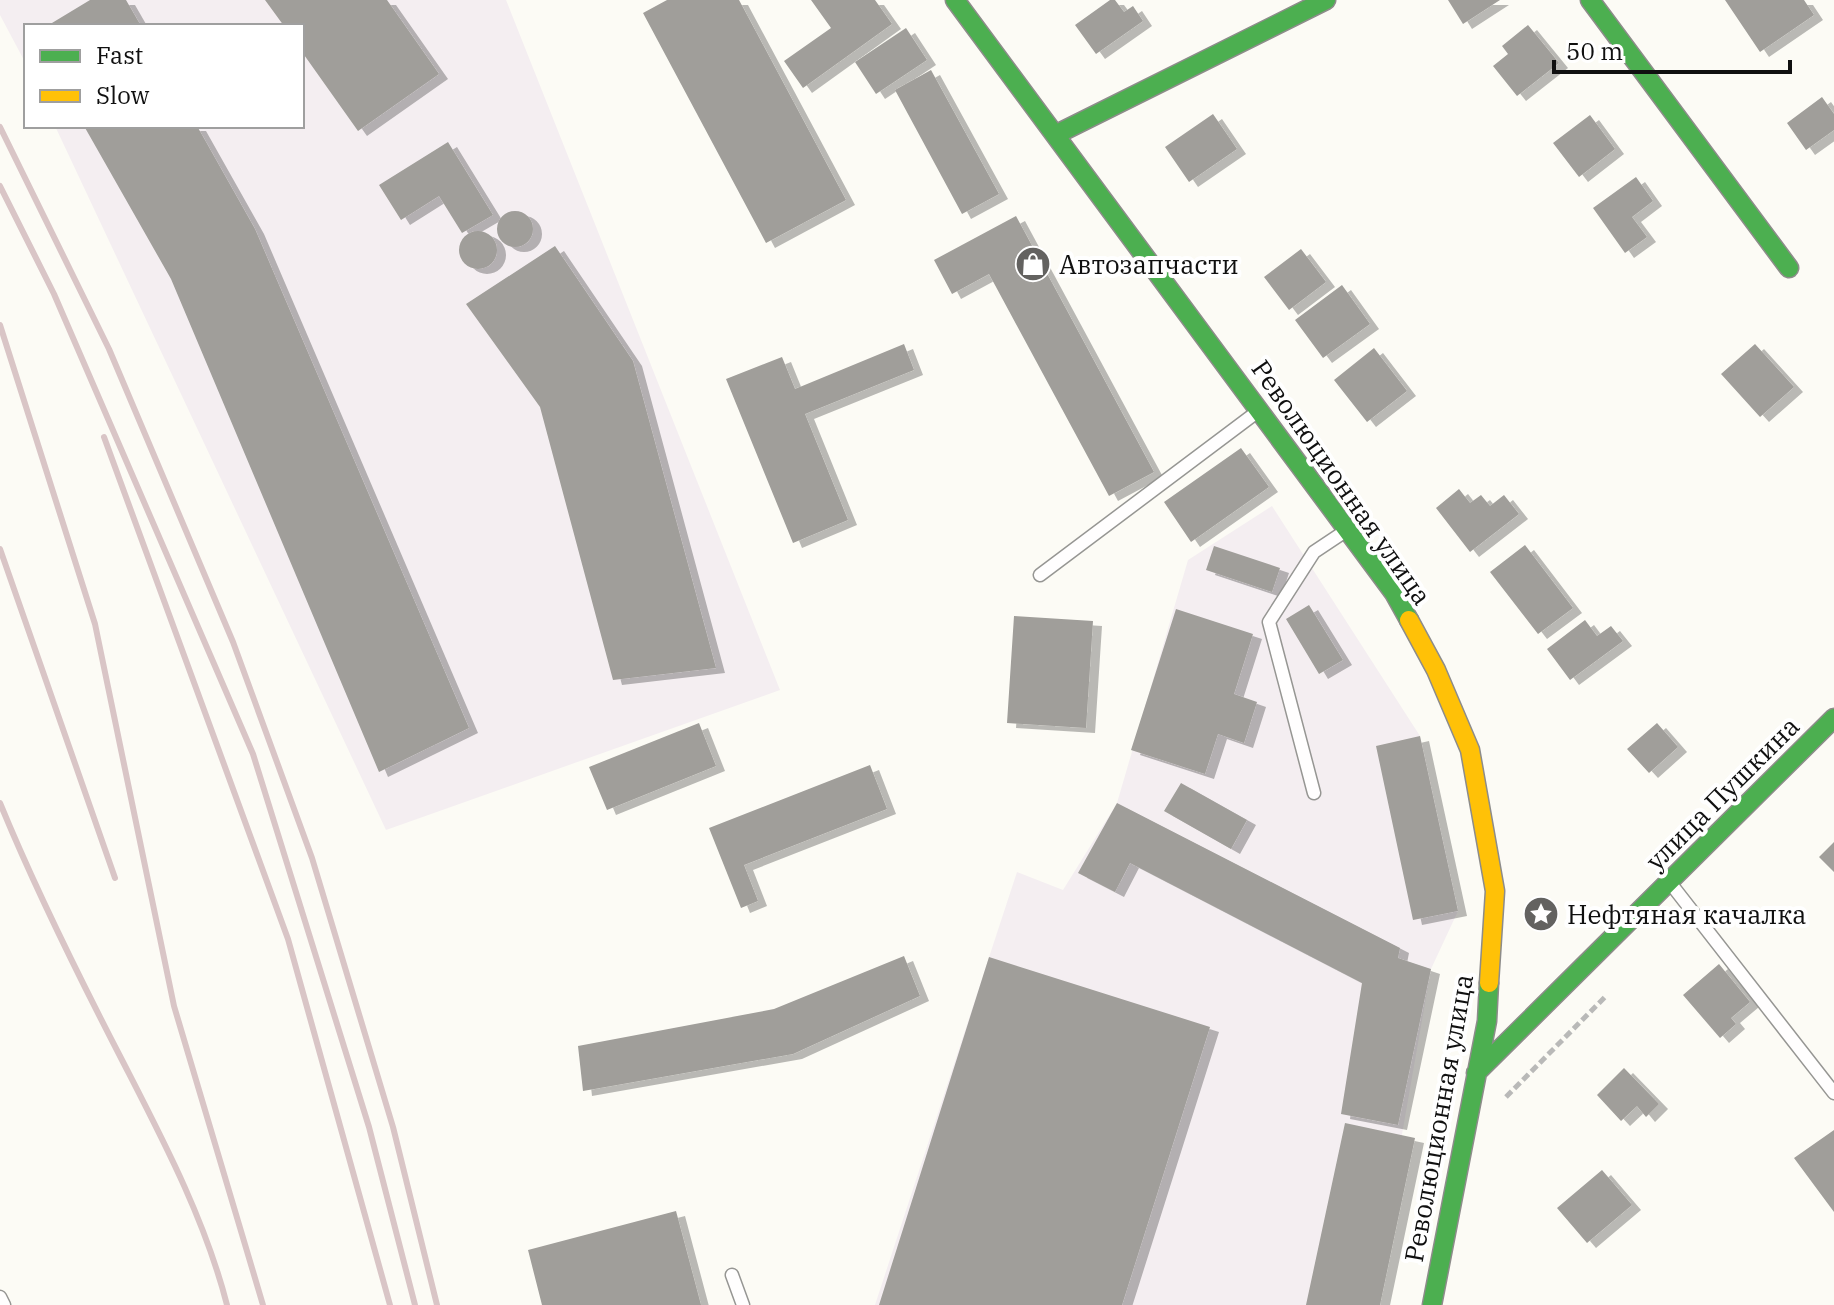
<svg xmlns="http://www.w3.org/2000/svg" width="1834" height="1305" viewBox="0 0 1834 1305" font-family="'IBM Plex Serif',serif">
<defs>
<filter id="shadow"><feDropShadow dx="9" dy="5" stdDeviation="0" flood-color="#0004"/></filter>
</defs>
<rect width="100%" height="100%" fill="#fcfbf5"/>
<path fill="#f4eef1" d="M0 0H506L780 690 386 830 55 126H302V26H26V64L0 15Z
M1272 506 1420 736 1458 911 1431 969 1372 1305H875L1017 872 1063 890 1117 803 1188 560Z"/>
<path fill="#a09e9a" filter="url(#shadow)" d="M90 0H126L141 26H47Z
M265 0H387L439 74 358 131 302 52V26H284Z
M667 0H739L846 200 766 243 643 13Z
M811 0H875L892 24 803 88 784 61 831 28Z
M1110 0H1115L1124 12 1133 6 1143 21 1096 54 1075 25Z
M1448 0H1500L1463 24Z
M1725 0H1804L1814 15 1760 52Z
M1528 25 1559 63 1517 96 1493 66 1508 54 1502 46Z
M906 28 927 60 876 94 855 62Z
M931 70 999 194 962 214 895 90Z
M1822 97 1834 114V130L1806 150 1787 123Z
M1213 114 1237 149 1189 182 1165 147Z
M1590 115 1615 149 1579 177 1553 143Z
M84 126H197L255 229 469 728 379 772 171 279Z
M448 142 493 215 462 233 439 196 401 220 379 185Z
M1636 177 1653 201 1632 217 1647 237 1625 253 1593 208Z
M497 229a18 18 0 1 1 36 0a18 18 0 1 1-36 0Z
M1016 216 1154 472 1109 496 989 274 952 294 934 260Z
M459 250a19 19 0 1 1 38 0a19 19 0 1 1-38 0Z
M555 246 633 361 716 668 613 680 540 407 466 304Z
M1301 249 1326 282 1289 310 1264 277Z
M1342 285 1370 324 1323 358 1295 320Z
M904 344 914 370 805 414 848 520 793 543 726 379 782 357 795 389Z
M1755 344 1794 387 1760 417 1721 374Z
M1374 348 1407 391 1367 422 1334 380Z
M1241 448 1269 487 1191 542 1164 502Z
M1459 489 1470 503 1481 495 1490 506 1504 495 1519 514 1470 552 1436 508Z
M1525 545 1573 608 1538 634 1490 572Z
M1214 546 1280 568 1272 592 1206 570Z
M1309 605 1343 660 1319 674 1286 619Z
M1176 609 1253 634 1234 694 1257 702 1244 743 1218 734 1205 774 1131 750Z
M1014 616 1093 621 1086 728 1007 723Z
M1585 620 1597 636 1611 626 1623 641 1570 680 1547 649Z
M699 723 716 766 607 810 589 767Z
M1657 723 1678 747 1649 773 1627 749Z
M1420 736 1458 911 1413 920 1376 746Z
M870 765 887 809 744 865 758 901 741 908 709 828Z
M1181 783 1247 820 1231 849 1164 811Z
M1117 803 1400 948 1398 958 1431 969 1398 1125 1341 1114 1362 983 1130 863 1115 892 1078 873Z
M1834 842V872L1819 857Z
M904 956 920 996 793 1054 583 1091 578 1046 774 1009Z
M989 957 1210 1027 1122 1305H879Z
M1719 964 1750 1002 1731 1018 1736 1024 1720 1038 1683 995Z
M1624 1068 1659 1104 1646 1117 1637 1106 1621 1121 1597 1095Z
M1345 1123 1415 1138 1380 1305H1306Z
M1834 1130V1212L1794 1158Z
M1602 1170 1632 1205 1587 1243 1557 1208Z
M676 1211 701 1305H542L528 1250Z"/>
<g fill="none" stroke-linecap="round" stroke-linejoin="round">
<defs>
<path id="lane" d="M1040 575 1257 412
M1314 793 1269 622 1314 552 1344 532
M1671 884 1834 1093
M732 1275 743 1305
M0 1297 4 1305"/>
<path id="fast" d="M955 0 1394 593 1409 620
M1590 0 1789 268
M1057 134 1326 0
M1476 1073 1834 718
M1432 1305 1487 1021 1489 983"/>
<path id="slow" d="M1409 620 1436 670 1470 750 1495 891 1489 983"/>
</defs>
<use href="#lane" stroke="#969693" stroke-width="15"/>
<use href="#fast" stroke="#8d8c8a" stroke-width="21"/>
<use href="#slow" stroke="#8d8c8a" stroke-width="21"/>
<path stroke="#b9b9b8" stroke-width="5" stroke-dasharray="8 4" stroke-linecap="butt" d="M1506 1097 1606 996"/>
<use href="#lane" stroke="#fffefe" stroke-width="12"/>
<use href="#fast" stroke="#4caf50" stroke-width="18"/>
<use href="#slow" stroke="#ffc107" stroke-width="18"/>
<path stroke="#d9c5c6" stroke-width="6" d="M0 127 109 349 233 642 312 858 393 1127 437 1305
M0 186 54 294 253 754 369 1127 415 1305
M0 325 95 624 174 1006 263 1305
M104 437 288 939 390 1305
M0 549 115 878
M0 803C36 891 78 975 122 1060 162 1138 205 1219 227 1305"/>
</g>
<defs>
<symbol id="shop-disc" viewBox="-11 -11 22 22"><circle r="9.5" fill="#636260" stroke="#fff"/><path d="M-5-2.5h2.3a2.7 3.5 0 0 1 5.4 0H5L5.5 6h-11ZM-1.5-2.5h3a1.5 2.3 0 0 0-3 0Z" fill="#fff"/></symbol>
<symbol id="sight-disc" viewBox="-11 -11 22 22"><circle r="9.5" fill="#636260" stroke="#fff"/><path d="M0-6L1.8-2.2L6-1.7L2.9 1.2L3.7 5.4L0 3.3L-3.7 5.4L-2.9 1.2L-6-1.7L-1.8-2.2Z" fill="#fff"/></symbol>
</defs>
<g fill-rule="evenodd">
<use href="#shop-disc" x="1013" y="244" width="40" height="40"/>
<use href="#sight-disc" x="1521" y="894" width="40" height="40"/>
</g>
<g text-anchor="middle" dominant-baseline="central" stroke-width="8" stroke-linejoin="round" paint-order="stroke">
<g font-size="26" fill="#101010" stroke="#fff" text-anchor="start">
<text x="1059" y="264">Автозапчасти</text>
<text x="1567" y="914">Нефтяная качалка</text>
</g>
<g font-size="26" fill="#101010" stroke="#fff">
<text transform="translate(1342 482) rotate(55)">Революционная улица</text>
<text transform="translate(1722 793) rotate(-45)">улица Пушкина</text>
<text transform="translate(1438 1118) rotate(-80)">Революционная улица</text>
</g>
</g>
<rect x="24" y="24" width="280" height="104" fill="#ffffff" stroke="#9f9f9f" stroke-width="2"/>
<rect x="40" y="50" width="40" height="12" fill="#4caf50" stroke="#9f9f9f" stroke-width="2"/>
<text x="96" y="64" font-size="24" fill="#101010">Fast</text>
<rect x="40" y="90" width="40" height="12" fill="#ffc107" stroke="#9f9f9f" stroke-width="2"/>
<text x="96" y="104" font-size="24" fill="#101010">Slow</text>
<path d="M1554 60v12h236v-12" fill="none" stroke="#101010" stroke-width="4"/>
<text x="1566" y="60" font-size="24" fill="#101010" stroke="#ffffff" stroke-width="6" paint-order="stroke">50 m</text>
</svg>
